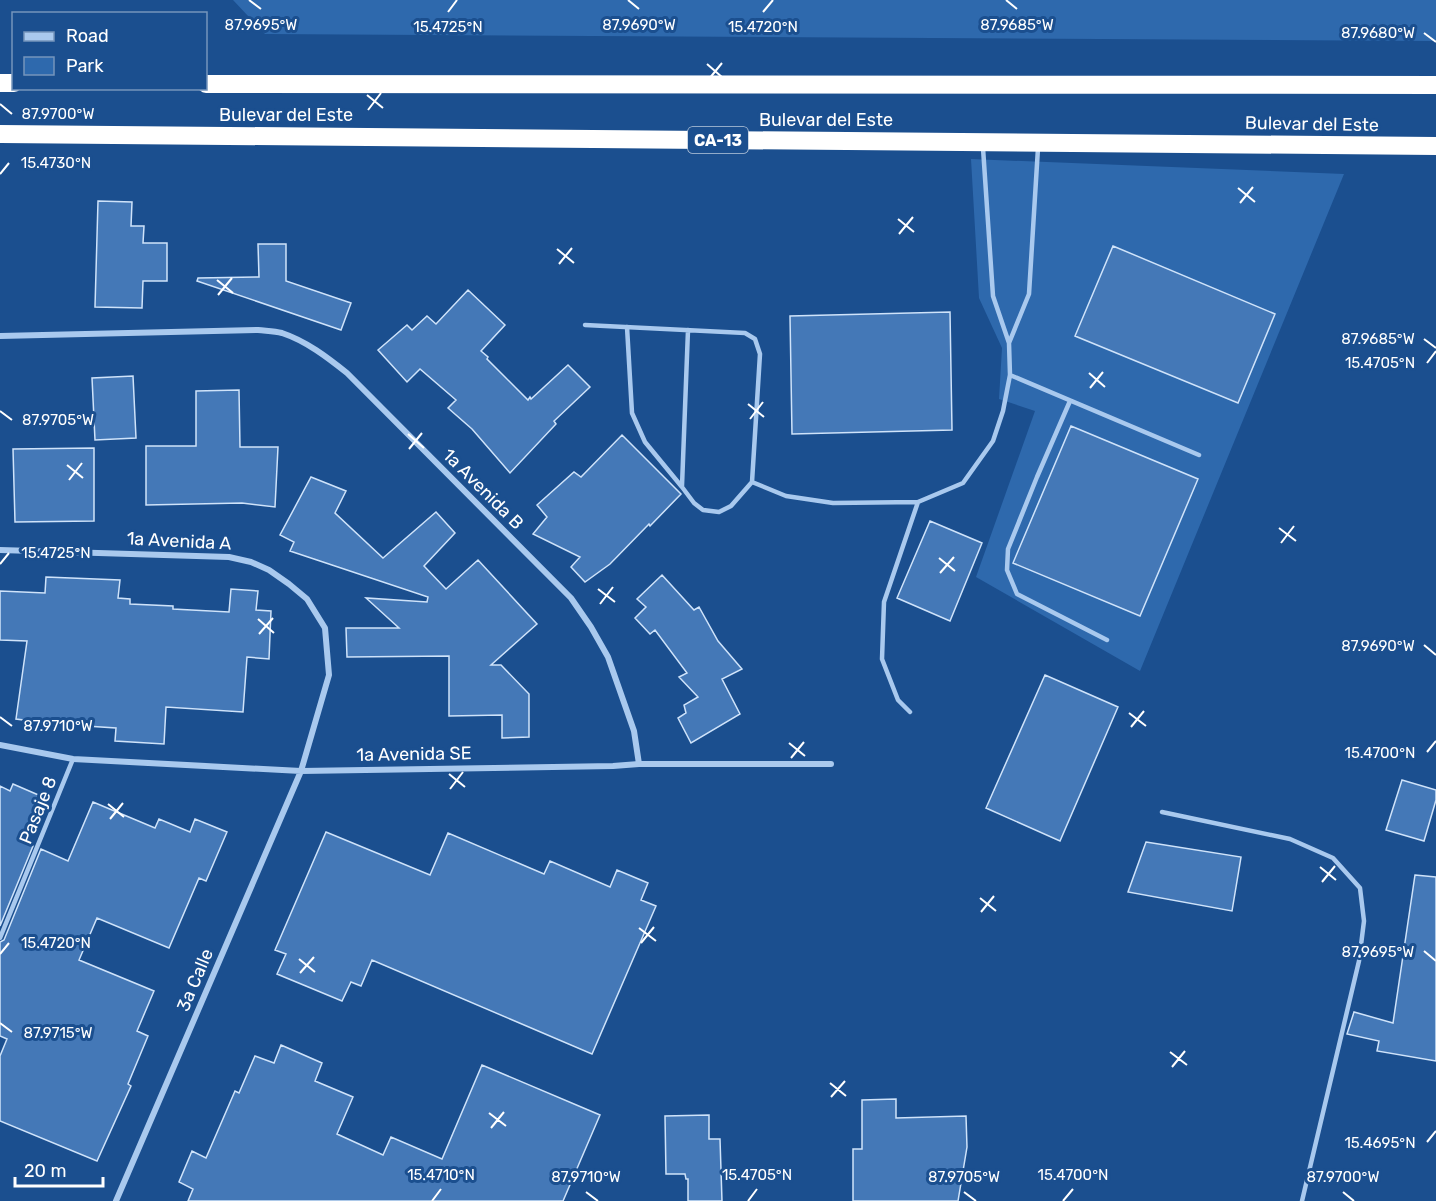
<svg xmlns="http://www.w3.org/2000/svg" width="1436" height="1201" viewBox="0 0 1436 1201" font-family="Rubik,sans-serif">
<rect width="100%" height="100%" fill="#1b4f8f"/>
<path fill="#2e69ad" d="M233 0H1436V41L265 34Z
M971 159 1344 174 1140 671 976 577 1035 411 999 399 1002 348 979 298Z"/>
<path fill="#4478b7" stroke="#cfe3fa" stroke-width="1.5" d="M98 201 132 202 131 226H144L143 243H167V281H143L142 308 95 307Z
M258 244H286V281L351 303 341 330 197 281 198 278 259 277Z
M1113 246 1275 314 1238 403 1075 336Z
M468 290 505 325 481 351 488 357 487 359 528 400 530 397 531 399 568 365 590 387 554 421 556 424 510 473 472 429 448 408 456 400 420 369 407 382 378 350 407 325 412 330 427 316 436 324Z
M950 312 952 430 792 434 790 316Z
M133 376 136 438 95 440 92 378Z
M239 390 240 447H278L275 507 242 503 146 505V446H196V391Z
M1071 426 1198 479 1140 616 1013 563Z
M622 435 681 494 650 526 649 524 610 564 585 582 571 567 580 557 533 534 547 517 537 505 574 472 581 477Z
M94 448V521L15 522 13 449Z
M311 477 346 491 335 513 383 558 436 512 455 533 424 566 446 589 478 560 537 624 491 665H501L529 694V737L502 738V715L449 716V656L347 657 346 628H399L366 598 427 602 428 597 290 551 294 542 280 535Z
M930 521 982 543 950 621 897 598Z
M662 575 694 610 699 607 718 641 742 669 722 679 740 714 691 743 678 718 686 713 684 705 698 697 679 677 687 673 655 630 650 634 635 618 646 607 637 599Z
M46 577 120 580 118 598 130 599V604L173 606V609L229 612 231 589 258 591 256 610 271 611 269 659 247 657 243 712 166 707 164 744 115 741 116 728 55 724 16 719 27 641 0 640V591L45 593Z
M1045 675 1118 707 1060 841 986 808Z
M1402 780 1436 790V800L1424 841 1386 830Z
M13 784 43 797 25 842 33 846 0 926V786L10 791Z
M93 802 155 828 159 819 190 832 195 819 227 832 206 881 199 878 169 948 97 918 79 960 154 991 137 1031 148 1036 128 1084 131 1086 97 1161 0 1121V1056L7 1039 0 1036V942L4 940 41 849 68 861Z
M326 832 430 875 448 833 544 874 550 861 610 887 617 870 648 883 641 900 656 906 592 1054 372 960 361 986 351 982 342 1001 277 974 286 954 275 950Z
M1146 842 1241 857 1232 911 1128 892Z
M1415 875 1436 877V1061L1377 1051 1379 1041 1347 1034 1354 1012 1393 1023Z
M281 1045 322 1063 315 1081 353 1097 337 1134 383 1155 391 1137 442 1159 482 1065 600 1115 563 1201H188L193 1189 179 1182 192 1151 206 1158 235 1091 239 1093 255 1056 274 1063Z
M896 1099V1118L966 1116 967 1147 958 1201H853V1149H862V1100Z
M709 1115V1139H720L722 1201H688V1179H686L685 1174H666L665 1116Z"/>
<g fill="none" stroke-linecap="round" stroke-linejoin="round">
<path stroke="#a9c9ee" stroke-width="4.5" d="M585 325 745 333 755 339 760 354 752 482 731 506 719 512 703 510 694 503 682 487 645 442 632 413 627 327
M1009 343 1029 294 1038 148
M1010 375 1199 455
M1070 401 1037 477 1008 549 1007 570 1017 594 1107 640
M752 482 786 496 833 503 918 502 963 483 993 441 1003 411 1010 375 1009 343 993 296 983 148
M682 486 688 330
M910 712 898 700 882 659 884 602 918 502
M1162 812 1290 839 1333 858 1360 888 1364 921 1359 961 1302 1201
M0 938 73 759"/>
<path stroke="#a9c9ee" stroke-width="6" d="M0 336 258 330C266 331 274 331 282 333 306 341 327 357 347 373L571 598 591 627 608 657 634 731 639 764
M0 550 229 557 251 562 269 570 289 584 307 599 325 628 329 675 301 771 116 1201
M0 745 73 759 301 771 613 766 639 764H831"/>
<path stroke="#fff" stroke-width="18" d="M0 83H14
M206 84 1436 85
M0 134 1436 146"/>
</g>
<path fill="none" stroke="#fff" stroke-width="2" d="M249 0 261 9M628 0 639 9M1006 0 1017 9M448 12 457 0M763 12 773 0M1424 33 1436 42M707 64 723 78M709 79 722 63M367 95 383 108M0 104 12 114M368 110 381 93M0 174 9 163M1238 188 1255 202M1240 203 1253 187M898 219 914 232M899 234 913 217M557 249 574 263M559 264 572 248M217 280 233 293M218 295 232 278M1424 339 1436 348M1427 363 1436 351M1089 373 1105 387M1090 388 1103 372M748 404 764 417M0 411 12 420M750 419 763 402M408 434 424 448M409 449 422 433M67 465 83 478M69 480 82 463M1279 528 1296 541M1281 543 1294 526M939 558 955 571M0 564 9 553M940 573 954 557M598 589 615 602M600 604 613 587M258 619 274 633M259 634 273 618M1424 645 1436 655M1129 713 1146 726M0 717 12 726M1131 727 1144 711M789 743 805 756M1427 752 1436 741M791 758 804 742M449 774 465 787M450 789 463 772M108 804 124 817M110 819 123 803M1320 867 1336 880M1322 882 1335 866M980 898 996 911M981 912 994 896M639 928 656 941M641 943 654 927M1424 951 1436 961M0 954 9 943M299 959 315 972M300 973 314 957M0 1023 12 1032M1170 1052 1187 1065M1172 1067 1185 1051M830 1083 846 1096M831 1097 845 1081M489 1113 506 1126M491 1128 504 1112M1427 1142 1436 1131M586 1192 598 1201M964 1192 976 1201M1343 1192 1354 1201M432 1201 441 1189M748 1201 757 1189M1063 1201 1073 1189"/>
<g text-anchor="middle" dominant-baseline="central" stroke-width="6" stroke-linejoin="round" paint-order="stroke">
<rect fill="#1b4f8f" stroke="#bbcadd" stroke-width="1.5" x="688" y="127" width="60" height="26" rx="4.5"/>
<g font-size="16" font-weight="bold" fill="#fff">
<text x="718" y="140">CA-13</text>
</g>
<g font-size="18" fill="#fff" stroke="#1b4f8f">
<text x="286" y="115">Bulevar del Este</text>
<text x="826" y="120">Bulevar del Este</text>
<text transform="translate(1312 124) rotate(1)">Bulevar del Este</text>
<text transform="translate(483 489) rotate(45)">1a Avenida B</text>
<text transform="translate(179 541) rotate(3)">1a Avenida A</text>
<text transform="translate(414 754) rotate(-1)">1a Avenida SE</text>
<text transform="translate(38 810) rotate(-68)">Pasaje 8</text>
<text transform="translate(195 980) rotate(-67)">3a Calle</text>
</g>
</g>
<g font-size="15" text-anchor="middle" fill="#fff" stroke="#1b4f8f" stroke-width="6" stroke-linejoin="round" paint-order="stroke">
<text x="261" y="30">87.9695°W</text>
<text x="639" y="30">87.9690°W</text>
<text x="1017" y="30">87.9685°W</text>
<text x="448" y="32">15.4725°N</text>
<text x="763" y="32">15.4720°N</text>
<text x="1378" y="38">87.9680°W</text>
<text x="58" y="119">87.9700°W</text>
<text x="56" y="168">15.4730°N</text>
<text x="1378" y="344">87.9685°W</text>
<text x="1380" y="368">15.4705°N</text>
<text x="58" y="425">87.9705°W</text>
<text x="56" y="558">15.4725°N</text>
<text x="1378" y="651">87.9690°W</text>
<text x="58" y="731">87.9710°W</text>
<text x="1380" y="758">15.4700°N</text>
<text x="56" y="948">15.4720°N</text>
<text x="1378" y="957">87.9695°W</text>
<text x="58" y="1038">87.9715°W</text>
<text x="1380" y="1148">15.4695°N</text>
<text x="441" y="1180">15.4710°N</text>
<text x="757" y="1180">15.4705°N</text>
<text x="1073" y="1180">15.4700°N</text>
<text x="586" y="1182">87.9710°W</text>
<text x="964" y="1182">87.9705°W</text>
<text x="1343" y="1182">87.9700°W</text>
</g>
<rect x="12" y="12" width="195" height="78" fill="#1b4f8f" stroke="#7695bc" stroke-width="1.5"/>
<rect x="24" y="32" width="30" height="9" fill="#a9c9ee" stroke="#7695bc" stroke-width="1.5"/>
<text x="66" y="42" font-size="18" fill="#ffffff">Road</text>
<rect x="24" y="57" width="30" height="18" fill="#2e69ad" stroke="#7695bc" stroke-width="1.5"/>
<text x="66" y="72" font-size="18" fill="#ffffff">Park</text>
<path d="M15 1177v9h88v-9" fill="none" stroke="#ffffff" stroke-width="3"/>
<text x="24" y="1177" font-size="18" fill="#ffffff" stroke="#1b4f8f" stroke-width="4.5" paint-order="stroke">20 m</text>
</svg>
